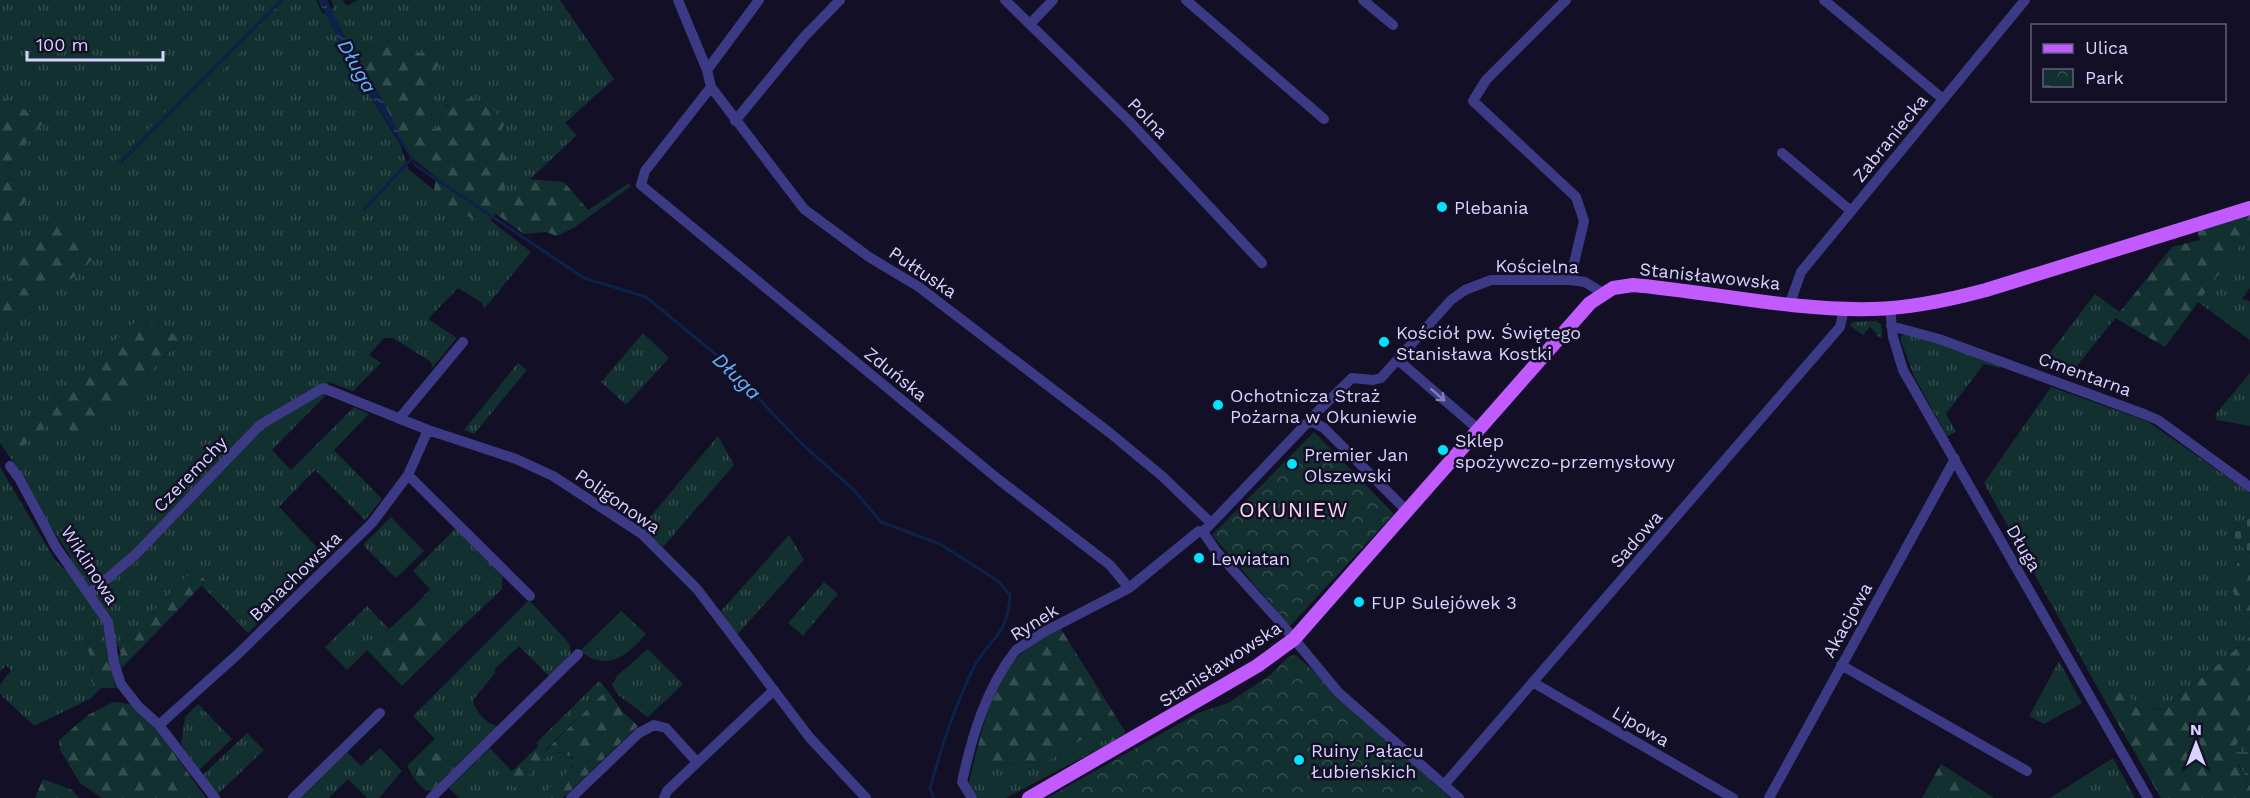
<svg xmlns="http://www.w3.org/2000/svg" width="2250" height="798" viewBox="0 0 2250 798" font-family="'Work Sans',sans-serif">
<defs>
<pattern id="grass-tufts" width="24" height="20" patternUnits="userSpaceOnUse" patternTransform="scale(1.5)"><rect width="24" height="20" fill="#12302f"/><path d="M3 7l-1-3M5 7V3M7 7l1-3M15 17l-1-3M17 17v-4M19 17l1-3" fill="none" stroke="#344d4e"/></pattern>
<pattern id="forest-firs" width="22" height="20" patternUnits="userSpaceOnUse" patternTransform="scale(1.5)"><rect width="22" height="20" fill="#12302f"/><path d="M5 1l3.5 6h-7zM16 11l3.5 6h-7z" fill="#344d4e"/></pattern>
<pattern id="wetland-marsh" width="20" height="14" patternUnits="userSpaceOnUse" patternTransform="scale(1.5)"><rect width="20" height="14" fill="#12302f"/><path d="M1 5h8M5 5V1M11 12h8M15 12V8" fill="none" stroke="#344d4e"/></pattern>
<pattern id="cemetery-stones" width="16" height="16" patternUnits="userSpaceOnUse" patternTransform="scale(1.5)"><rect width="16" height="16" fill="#12302f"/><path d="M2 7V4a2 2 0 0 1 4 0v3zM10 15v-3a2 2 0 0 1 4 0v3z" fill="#344d4e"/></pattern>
<pattern id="park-crowns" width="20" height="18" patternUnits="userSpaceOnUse" patternTransform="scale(1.5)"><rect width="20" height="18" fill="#12302f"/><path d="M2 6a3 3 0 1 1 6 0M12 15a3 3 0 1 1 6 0" fill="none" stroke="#344d4e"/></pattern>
<pattern id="water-ripples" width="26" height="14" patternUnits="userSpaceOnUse" patternTransform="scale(1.5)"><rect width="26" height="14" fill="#0c2248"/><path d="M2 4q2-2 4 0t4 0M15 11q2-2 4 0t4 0" fill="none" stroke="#2f4163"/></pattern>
</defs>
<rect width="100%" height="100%" fill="#130f26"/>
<path fill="url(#grass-tufts)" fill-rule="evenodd" d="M0 0H281L116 161 123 168 293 0H316L323 14 326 13 359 79 400 144 409 170 434 190 438 202 486 225 490 220 531 252 484 309 482 303 458 288 428 319 457 338 432 368 431 362 393 338H384L369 355 381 363 353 391 329 382 325 396 272 450 291 470 354 407 369 414 334 450 382 499 365 520 315 470 279 507 326 557 248 633 202 586 206 581 195 569 118 646 107 649 83 637 92 661 91 681 101 688 90 699 34 726 0 694V685L11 670 6 665 0 672V467L55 560 65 570 71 557 49 524 26 480 0 443V341L56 285 71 279 12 262 17 271 0 287V239L4 237 33 188 0 174 45 121 0 96ZM139 319 183 338 82 441 56 417 3 445Z
M331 0H343L347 6 358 0H560L614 79 565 123 577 135 507 201 495 139 499 134 452 106 445 105 437 128 429 131 433 104 428 90 430 76 441 63 432 51 407 54 392 39 354 55 331 9 334 8Z
M2250 232V288L2242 299 2250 301V340L2198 302Z
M2095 294 2120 312 2068 377 2040 366Z
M1876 321 1881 324 1882 337 1876 336 1877 334 1870 327 1863 335 1849 325 1853 322Z
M643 333 669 358 626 405 601 382Z
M1907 333 2001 365 2000 368 1984 364 1946 414 1956 432 1947 436 1914 376 1901 341V336Z
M518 363 527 370 474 434 464 430Z
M2250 373V426L2217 420 2215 415Z
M2051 387 2147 421 2250 493V513L2230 536 2246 550 2235 565 2242 609 2250 618V637L2164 710C2151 705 2139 715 2132 700L2113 694 2105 701 1984 483Z
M718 436 734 465 663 547 640 529Z
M391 517 424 551 396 578 363 545Z
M457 527 502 575V589L453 636 419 601 430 589 413 571Z
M789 535 804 560 736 636 720 612Z
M824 582 838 594 803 636 788 623Z
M529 600 569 643 571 654 549 676 519 646 494 670 496 672 473 700C475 711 487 725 498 726L455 767 449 760 416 770 415 780 407 766 435 739 413 716Z
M367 606 389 629 347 670 325 647Z
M621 611 646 634C626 657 607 672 580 651Z
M648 649 683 684 648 717 618 695 612 685 617 676Z
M2059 661 2082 703 2044 724 2029 716Z
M599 681 607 690 544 751 536 743Z
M198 704 232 739 199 770 181 744 185 717Z
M1094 732 1110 743 1006 798H978L968 786 973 765 1046 762Z
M247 733 264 750 218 794 203 775Z
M380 748 402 771 379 798H367L348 779 329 798H299L346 751 361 766Z
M490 748 512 771 506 778 552 752 568 754 575 762 566 775 539 798H459L449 788Z
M2113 758 2135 798H2050Z"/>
<path fill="url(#forest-firs)" d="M281 0H293L123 168 118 167 115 162Z
M392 39 407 54 432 51 439 57 441 63 430 76 428 90 433 104 429 130 437 128 443 112 439 111 440 106H452L471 98C486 103 497 110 504 125L496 139 507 138C510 160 501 179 507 201L528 179 564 182 588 210 629 183 631 186 575 227 557 236 546 232 524 234 496 214 486 225 437 202 434 190 436 177 412 158 354 55Z
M0 96 45 121 0 174 33 188 4 237 0 239Z
M2250 215V232L2165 347 2115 318 2172 247 2200 240 2197 231Z
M59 220 102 251 71 279 56 285 0 341V287L16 272 11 263Z
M139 319 183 338 82 441 56 417 11 456 3 445Z
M2246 550 2250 553V618C2228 591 2224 579 2246 550Z
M195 569 206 581 121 669 117 657 121 654 118 646Z
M419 601 453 636 402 686 367 650Z
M93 625H101L116 688H101L91 681 92 661 83 637Z
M1061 629 1126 733 1110 743 1094 732 1046 762 973 765C984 724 993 675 1028 648 1038 640 1050 635 1061 629Z
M2250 637V740H2243L2239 766 2250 786V798H2161L2105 701 2113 694 2123 692 2129 695 2136 707 2164 710Z
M607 690 623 712 638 726 563 798H539L573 767V757L559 752 548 756 516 787 509 785 505 778 539 745 545 751Z
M113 702 131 704 153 724 206 798H102L80 783 60 750 59 740 88 715Z
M432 752 446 757 455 767 431 791 425 790 415 780 419 762Z
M1941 764 1994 798H1922Z
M43 779 72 790 79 798H35Z"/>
<path fill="url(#wetland-marsh)" d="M2243 740H2250V786L2233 752 2238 741Z"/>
<path fill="url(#cemetery-stones)" d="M2250 513V553L2230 536Z"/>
<path fill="url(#park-crowns)" d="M1314 432 1394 514 1290 626 1212 535Z
M1296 655 1450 798H1047L1198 713 1228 703 1270 675 1289 656Z"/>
<path fill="url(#water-ripples)" d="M318 0H327L348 44 381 97 417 168 359 79Z"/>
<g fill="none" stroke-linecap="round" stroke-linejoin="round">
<path stroke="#0c2248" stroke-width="3" d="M121 162 282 0
M415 165 584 278 646 297 719 357 802 444 854 490 881 522 940 544 998 581 1010 595C1007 641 988 637 972 671 953 711 942 746 930 788L934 798
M364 210 412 158"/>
<path stroke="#3d3a85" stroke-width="10" d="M678 0 707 70 711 87 804 209 869 257 919 287 1110 433 1162 476 1211 523
M1005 0 1129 121 1262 263
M1186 0 1324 119
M1363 0 1393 25
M1566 0 1486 80 1473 101 1576 197 1584 221 1570 280
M1824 0 1943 99
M1030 24 1053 0
M707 70 759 0
M711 87 645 171 641 185 998 479 1110 565 1129 588
M735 121 804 37 840 0
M1782 153 1851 211
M1790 303 1801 272 2025 0
M1890 308 1893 337 1903 370 2148 798
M1891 326 1939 339 2144 414 2158 420 2250 487
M1398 360 1479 430
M399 419 463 342
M1313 422 1316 413 1352 378 1373 380 1381 378 1451 300 1465 290 1491 280H1570L1585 282 1603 293
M1313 422 1324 428 1408 512
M10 466 19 478 56 547 108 622 114 663 121 684 138 706 159 725 215 798
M408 475 530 596
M1203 532 1216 551 1280 622 1338 692 1459 798
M89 594 136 554 260 425 323 388 428 430 516 459 553 476 642 534 697 589 810 738 866 798
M1841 665 2027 771
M1534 683 1733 798
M159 725 238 654 372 523 408 475 428 430
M1444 785 1840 327 1844 309
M293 798 380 713
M431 798 578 654
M571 798 639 733 654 725 666 728 697 762
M664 798 667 791 774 690
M972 798 962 782C972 736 986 688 1016 650L1044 632 1129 588 1199 531 1203 532 1306 424 1313 422
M1769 798 1955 459"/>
<path stroke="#c25bff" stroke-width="14" d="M1029 798 1257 666 1294 639 1590 303 1613 288 1633 285C1712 292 1793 311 1873 309 1912 308 1949 300 1986 290L2250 208"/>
</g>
<defs><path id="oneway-shaft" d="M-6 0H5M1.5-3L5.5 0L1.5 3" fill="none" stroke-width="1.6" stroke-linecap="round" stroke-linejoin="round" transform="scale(1.5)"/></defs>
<use stroke="#837fbc" href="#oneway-shaft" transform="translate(1438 395) rotate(41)"/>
<g fill="#00e5ff" stroke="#130f26" stroke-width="2">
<circle cx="1442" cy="207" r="6"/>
<circle cx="1384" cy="342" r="6"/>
<circle cx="1218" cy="405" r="6"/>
<circle cx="1443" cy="450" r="6"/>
<circle cx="1292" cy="464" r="6"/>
<circle cx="1199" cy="558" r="6"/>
<circle cx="1359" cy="602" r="6"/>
<circle cx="1299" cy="760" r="6"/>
</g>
<g text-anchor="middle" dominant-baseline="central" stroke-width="5" stroke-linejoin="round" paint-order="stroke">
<g font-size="18" fill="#d9d4ff" stroke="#130f26">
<text transform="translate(1148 118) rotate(46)">Polna</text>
<text transform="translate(1890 138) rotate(-51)">Zabraniecka</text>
<text transform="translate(1537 266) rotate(1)">Kościelna</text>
<text transform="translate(923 272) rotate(34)">Pułtuska</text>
<text transform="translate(1710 276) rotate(6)">Stanisławowska</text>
<text transform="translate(896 374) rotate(39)">Zduńska</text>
<text transform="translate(2085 374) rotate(20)">Cmentarna</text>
<text transform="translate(190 474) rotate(-46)">Czeremchy</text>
<text transform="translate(618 501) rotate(35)">Poligonowa</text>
<text transform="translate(1636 539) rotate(-49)">Sadowa</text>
<text transform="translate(2024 548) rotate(60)">Długa</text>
<text transform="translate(90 565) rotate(57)">Wiklinowa</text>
<text transform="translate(295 576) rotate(-44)">Banachowska</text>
<text transform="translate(1847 620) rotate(-61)">Akacjowa</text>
<text transform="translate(1034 622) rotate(-32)">Rynek</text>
<text transform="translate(1220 664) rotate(-33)">Stanisławowska</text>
<text transform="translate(1641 726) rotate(30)">Lipowa</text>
</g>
<g font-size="18" fill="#d9d4ff" stroke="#130f26" text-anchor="start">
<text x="1454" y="207">Plebania</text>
<text x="1396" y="332">Kościół pw. Świętego<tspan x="1396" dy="21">Stanisława Kostki</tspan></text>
<text x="1230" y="395">Ochotnicza Straż<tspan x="1230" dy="21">Pożarna w Okuniewie</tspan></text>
<text x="1455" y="440">Sklep<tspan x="1455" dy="21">spożywczo-przemysłowy</tspan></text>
<text x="1304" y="454">Premier Jan<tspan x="1304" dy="21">Olszewski</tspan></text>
<text x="1211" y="558">Lewiatan</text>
<text x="1371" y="602">FUP Sulejówek 3</text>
<text x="1311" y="750">Ruiny Pałacu<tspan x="1311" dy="21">Łubieńskich</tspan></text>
</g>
<g font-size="20" font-style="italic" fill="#62b6ff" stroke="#130f26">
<text transform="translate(357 66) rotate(61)">Długa</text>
<text transform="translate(737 376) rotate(44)">Długa</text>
</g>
<g font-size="21" letter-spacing="1.5" fill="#ffd6f0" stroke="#130f26">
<text x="1294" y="509">OKUNIEW</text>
</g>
</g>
<rect x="2031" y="24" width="195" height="78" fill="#130f26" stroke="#625e7d" stroke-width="1.5"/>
<rect x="2043" y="44" width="30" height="9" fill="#c25bff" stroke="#625e7d" stroke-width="1.5"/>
<text x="2085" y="54" font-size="18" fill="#d9d4ff">Ulica</text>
<rect x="2043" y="69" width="30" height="18" fill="url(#park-crowns)" stroke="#625e7d" stroke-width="1.5"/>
<text x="2085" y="84" font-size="18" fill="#d9d4ff">Park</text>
<g transform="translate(2196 744)" stroke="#130f26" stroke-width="4.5" paint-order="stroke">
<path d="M0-4.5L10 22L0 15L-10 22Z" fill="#d9d4ff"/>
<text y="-9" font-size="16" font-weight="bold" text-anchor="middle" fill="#d9d4ff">N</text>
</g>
<path d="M27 51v9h136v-9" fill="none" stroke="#d9d4ff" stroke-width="3"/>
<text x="36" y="51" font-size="18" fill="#d9d4ff" stroke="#130f26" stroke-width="4.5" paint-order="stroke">100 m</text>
</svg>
